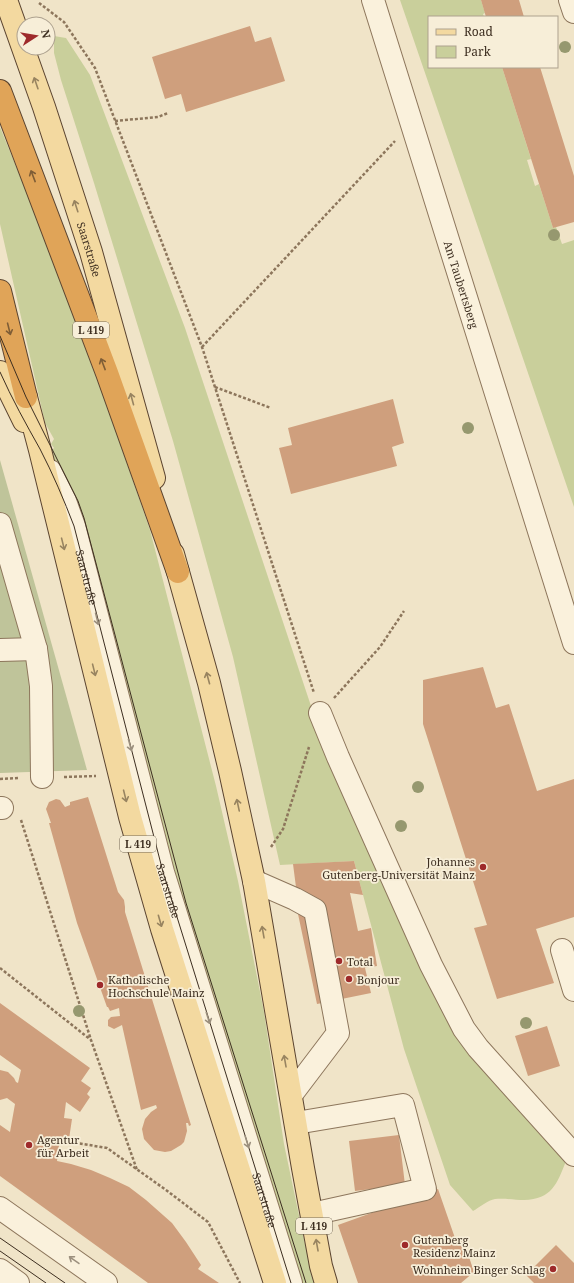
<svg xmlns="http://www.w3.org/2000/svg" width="574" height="1283" viewBox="0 0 574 1283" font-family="'Noto Serif',serif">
<rect width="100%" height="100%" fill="#f0e4c8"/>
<path fill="#c9cf9b" d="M400 0H481L485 13 483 14 484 17H429V67H502L531 159 527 160 535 186 539 184 553 228 556 227 562 244 574 240V507Z
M54 36 66 38 90 75 185 328 321 736 408 930 566 1161C557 1184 552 1199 524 1200 515 1200 505 1198 495 1199 488 1200 480 1207 473 1211L450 1185 404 1049 354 861 280 865 233 657 173 441 94 183 61 80 54 53Z
M0 127 28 196 107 406 150 530 216 786 238 881 264 1012 284 1144 305 1244 317 1283H298L228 1065 55 467 51 451 54 448 51 444 54 439 45 423 0 224Z"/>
<path fill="#bfc49a" d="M0 460 87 770 0 773Z"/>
<path fill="#cf9f7d" d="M481 0H519L524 17H486Z
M250 26 255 42 271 37 285 81 186 112 181 94 165 99 152 57Z
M502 67H540L574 176V222L553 228Z
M393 399 404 443 392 447 397 466 291 494 279 448 292 445 288 428Z
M483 667 496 708 509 704 537 791 574 779V917L536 929 554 983 497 999 474 928 487 925 423 724V680Z
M88 797 118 892 124 900 125 907V912L191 1125 189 1126 188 1123H186L187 1131 184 1142 181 1145 171 1151 165 1152 154 1150 144 1139 142 1129 145 1119 151 1112 157 1108 156 1105 141 1110 122 1025 114 1029 108 1026V1020L111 1017 120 1016 119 1008 110 1011 108 1007H107L77 923 49 823H51L46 809 49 802 56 799 60 800 65 807 70 805V802Z
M354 861 363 895 350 893 358 931 371 928 377 966 365 968 371 993 317 1004 294 895H297L293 864Z
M0 1003 90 1068 81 1081 91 1088 87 1094 90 1097 80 1112 66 1102 64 1118 72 1119 69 1139 60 1137 57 1161 71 1164 91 1170 110 1178 129 1187 146 1200 172 1223 186 1242 201 1265 198 1269 219 1283H148L0 1176V1125L10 1132 15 1104 7 1098 0 1100V1070L8 1072 14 1078 16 1082 18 1083 21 1070 0 1055Z
M547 1026 560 1066 528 1076 515 1036Z
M399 1135 405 1185 355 1191 349 1141Z
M438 1189 456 1241 463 1239 474 1272 461 1283H358L338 1225Z
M556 1245 574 1263V1283H534L526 1275Z"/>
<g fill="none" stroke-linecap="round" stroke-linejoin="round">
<defs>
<g id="minor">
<path id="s1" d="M373 0 574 643"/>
<path d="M570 0 574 12"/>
<path id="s2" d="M50 471 65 501 74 526 163 872 291 1283"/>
<path d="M0 524 36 649 41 686 42 777"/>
<path d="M0 650 36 649"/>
<path d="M320 713 338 757 431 965 464 1029 478 1048 574 1155"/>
<path d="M0 808H2"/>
<path d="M254 881 295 899 315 910 338 1033 291 1095"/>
<path d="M562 950 574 990"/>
<path d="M296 1123 403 1105 425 1189 312 1214"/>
<path d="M0 1208 106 1283"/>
<path d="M0 1270 18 1283"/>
</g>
<g id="major">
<path id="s3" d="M6 0 44 107 91 252 154 478"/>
<path d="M0 372 24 421"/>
<path d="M26 397 40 450 130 817 162 929 275 1283"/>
<path d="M173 554 209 683 230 771 254 881 303 1168 321 1266 326 1283"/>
</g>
<path id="highway" d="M0 91 107 373 178 572
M0 291 26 397"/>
</defs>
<use href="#minor" stroke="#8d765c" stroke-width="24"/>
<use href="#major" stroke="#5b4430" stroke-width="24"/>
<use href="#highway" stroke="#5b4430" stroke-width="24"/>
<path stroke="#8d765c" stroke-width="2.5" stroke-dasharray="3 2" stroke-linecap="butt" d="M39 3 64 22 95 68 202 347 314 693
M115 121 158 117 168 113
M202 347 395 141
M215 387 271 408
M334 698 380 647 404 611
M64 777 96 776
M0 779 19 778
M21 820 91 1040
M271 847 283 829 309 747
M0 968 91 1040 137 1170
M60 1142 65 1141 107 1148 166 1190 208 1222 240 1283"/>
<use href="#minor" stroke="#faf1dc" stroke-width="22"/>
<use href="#major" stroke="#f3d9a0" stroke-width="22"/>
<use href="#highway" stroke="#e0a458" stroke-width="22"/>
<path stroke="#3d2e20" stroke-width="1" d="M0 336 26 397 78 501 84 518 186 903 306 1283
M0 372C12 399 26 424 40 449 53 474 64 500 74 526L163 872 291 1283
M0 1238 65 1283
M0 1251 46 1283"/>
</g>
<g fill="#96986f">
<circle cx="565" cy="47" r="6"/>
<circle cx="554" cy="235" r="6"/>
<circle cx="468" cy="428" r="6"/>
<circle cx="418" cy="787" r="6"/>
<circle cx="401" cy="826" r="6"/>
<circle cx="79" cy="1011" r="6"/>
<circle cx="526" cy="1023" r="6"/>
</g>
<defs><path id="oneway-shaft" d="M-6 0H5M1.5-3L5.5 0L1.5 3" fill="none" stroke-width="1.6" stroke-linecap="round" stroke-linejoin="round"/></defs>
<g stroke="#988460">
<use href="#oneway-shaft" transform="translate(36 83) rotate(-109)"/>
<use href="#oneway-shaft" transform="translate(76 206) rotate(-108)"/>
<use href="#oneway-shaft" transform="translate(132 399) rotate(-105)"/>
<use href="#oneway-shaft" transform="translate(63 544) rotate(76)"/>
<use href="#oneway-shaft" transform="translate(94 670) rotate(76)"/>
<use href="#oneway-shaft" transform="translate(208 678) rotate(-105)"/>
<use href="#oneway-shaft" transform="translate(125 796) rotate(76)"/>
<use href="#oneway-shaft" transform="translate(238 805) rotate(-102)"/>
<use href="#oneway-shaft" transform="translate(160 921) rotate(74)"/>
<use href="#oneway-shaft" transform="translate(263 932) rotate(-100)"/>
<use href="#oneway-shaft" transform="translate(285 1061) rotate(-100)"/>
<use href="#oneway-shaft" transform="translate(317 1245) rotate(-100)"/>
</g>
<g stroke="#7e5d36">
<use href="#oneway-shaft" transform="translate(33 176) rotate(-111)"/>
<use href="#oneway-shaft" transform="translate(9 329) rotate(76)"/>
<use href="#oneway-shaft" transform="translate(103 364) rotate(-111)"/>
</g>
<g stroke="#9c907e">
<use href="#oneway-shaft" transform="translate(97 619) rotate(76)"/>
<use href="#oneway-shaft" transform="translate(130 745) rotate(75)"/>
<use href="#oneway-shaft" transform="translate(208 1018) rotate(73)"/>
<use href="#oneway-shaft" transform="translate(247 1142) rotate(73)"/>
<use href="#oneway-shaft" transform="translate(74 1260) rotate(-145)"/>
</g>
<g fill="#9e2a2b" stroke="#f7eed8" stroke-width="1.5">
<circle cx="483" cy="867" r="4"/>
<circle cx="339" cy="961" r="4"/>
<circle cx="349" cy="979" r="4"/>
<circle cx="100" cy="985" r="4"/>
<circle cx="29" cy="1145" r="4"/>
<circle cx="405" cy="1245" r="4"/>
<circle cx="553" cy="1269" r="4"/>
</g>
<g text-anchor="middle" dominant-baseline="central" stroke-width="3.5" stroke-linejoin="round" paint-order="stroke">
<g fill="#f7eed8" stroke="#756857" stroke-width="1">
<rect x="73" y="322" width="36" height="16" rx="3"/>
<rect x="120" y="836" width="36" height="16" rx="3"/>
<rect x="296" y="1218" width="36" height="16" rx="3"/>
</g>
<g font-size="10" font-weight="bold" fill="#3d2e20">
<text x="91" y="330">L 419</text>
<text x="138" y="844">L 419</text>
<text x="314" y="1226">L 419</text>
</g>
<g font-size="11" fill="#3d2e20" stroke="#f7eed8">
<text stroke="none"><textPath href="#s3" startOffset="263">Saarstraße</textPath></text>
<text stroke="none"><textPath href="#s1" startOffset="298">Am Taubertsberg</textPath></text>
<text stroke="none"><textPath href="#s2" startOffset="113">Saarstraße</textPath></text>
<text stroke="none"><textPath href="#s2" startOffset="437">Saarstraße</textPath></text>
<text stroke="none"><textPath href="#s2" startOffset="761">Saarstraße</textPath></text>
</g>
<g font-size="11" fill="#3d2e20" stroke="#f7eed8" text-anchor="start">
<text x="475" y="861" text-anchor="end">Johannes<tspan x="475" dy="13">Gutenberg-Universität Mainz</tspan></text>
<text x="347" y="961">Total</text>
<text x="108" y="979">Katholische<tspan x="108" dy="13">Hochschule Mainz</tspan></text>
<text x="357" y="979">Bonjour</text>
<text x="37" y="1139">Agentur<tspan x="37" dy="13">für Arbeit</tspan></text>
<text x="413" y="1239">Gutenberg<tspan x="413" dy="13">Residenz Mainz</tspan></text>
<text x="545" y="1269" text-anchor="end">Wohnheim Binger Schlag</text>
</g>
</g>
<rect x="428" y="16" width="130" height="52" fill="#f7eed8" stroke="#ada18e"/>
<rect x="436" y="29" width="20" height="6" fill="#f3d9a0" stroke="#ada18e"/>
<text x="464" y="36" font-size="12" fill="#3d2e20">Road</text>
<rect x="436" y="46" width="20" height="12" fill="#c9cf9b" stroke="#ada18e"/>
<text x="464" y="56" font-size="12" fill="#3d2e20">Park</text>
<g transform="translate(36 36) rotate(78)"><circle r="19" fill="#f7eed8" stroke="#ada18e"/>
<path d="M0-3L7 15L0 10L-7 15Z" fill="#9e2a2b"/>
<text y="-6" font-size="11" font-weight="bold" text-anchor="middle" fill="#3d2e20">N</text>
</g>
</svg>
